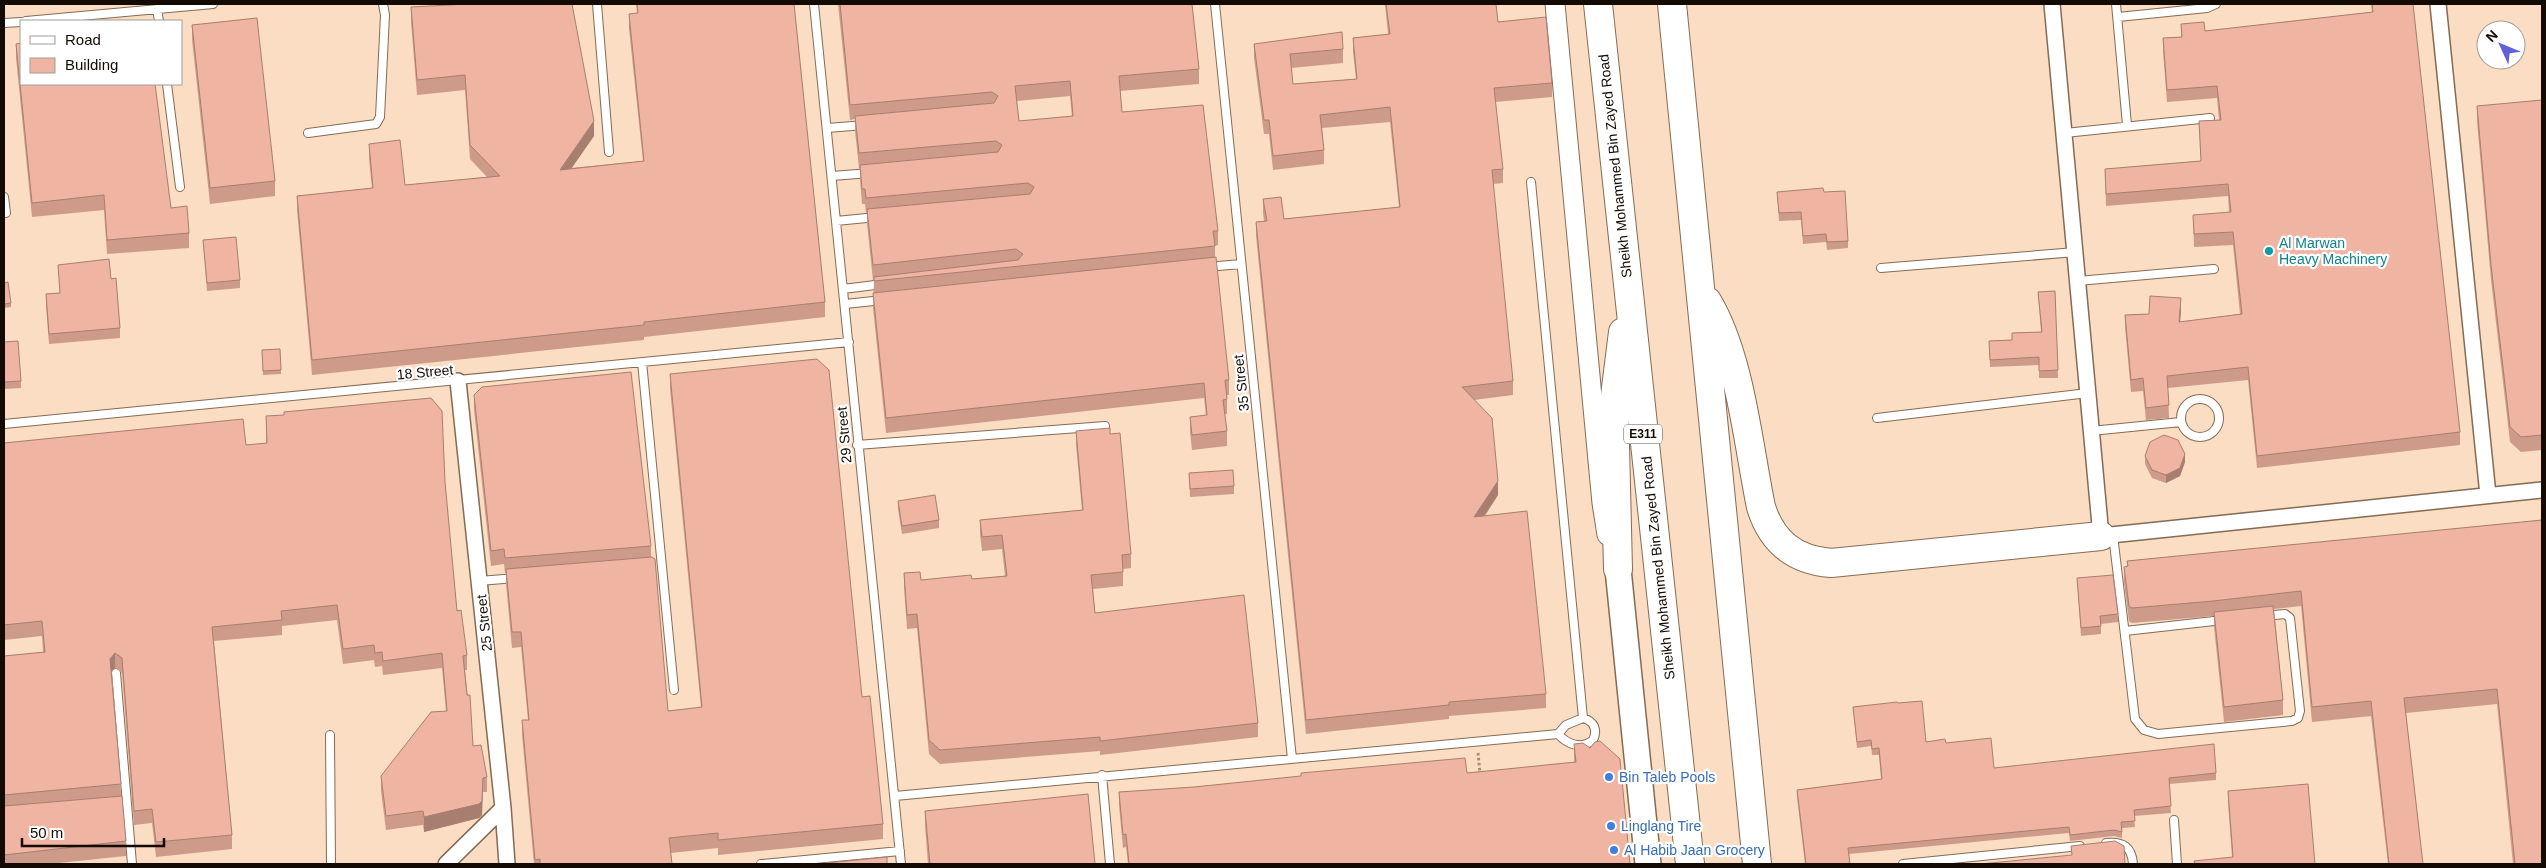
<svg xmlns="http://www.w3.org/2000/svg" width="2546" height="868" viewBox="0 0 2546 868" font-family="Arial,sans-serif">
<rect width="100%" height="100%" fill="#faddc3"/>
<g fill="none" stroke-linecap="round" stroke-linejoin="round">
<defs>
<path id="service" d="M597 4 609 152
M814 4 901 864
M1215 4 1292 759
M2116 4 2127 125
M157 9 159 21
M2118 17 2207 8 2216 4
M26 21 213 4
M4 23 21 22
M167 84 180 187
M827 128 865 125
M308 133 376 124 380 117 385 15 383 4
M2065 133 2210 118
M832 176 870 173
M1531 182 1583 718
M4 197 6 213
M836 221 877 217
M1207 267 1241 264
M1881 268 2076 252
M2078 281 2214 269
M843 289 883 284
M845 304 883 300
M642 362 674 690
M2181 418a19 19 0 1 1 38 0a19 19 0 1 1-38 0Z
M1877 418 2088 393
M4 424 849 342
M2091 431 2181 422
M857 445 1105 426
M2113 535 2135 719 2144 730 2158 734 2292 721 2298 718 2300 711 2290 618 2285 614 2264 616
M479 581 515 578
M2125 631 2223 620
M116 673 132 864
M330 735 331 864
M1102 775 1110 864
M895 796 1558 734 1566 725 1583 718C1594 721 1598 730 1593 740 1581 750 1567 744 1558 734
M2174 820 2177 864
M2106 843C2123 841 2132 847 2133 864
M761 864 900 851
M1903 864 2080 846"/>
<path id="minor" d="M2052 4 2101 536 2542 490
M2438 4 2488 495
M458 381 503 808 507 864
M446 864 503 808"/>
<path id="tertiary" d="M1555 4 1602 503 1607 535"/>
<path id="primary" d="M1618 569 1648 864"/>
<path id="motorway" d="M1598 4 1690 864
M1672 4 1757 864
M1707 301C1740 355 1748 444 1761 507 1772 542 1794 560 1831 563L2101 536
M1618 569 1614 404 1623 332"/>
</defs>
<use href="#service" stroke="#856b54" stroke-width="10"/>
<use href="#minor" stroke="#856b54" stroke-width="18"/>
<use href="#tertiary" stroke="#856b54" stroke-width="21"/>
<use href="#primary" stroke="#856b54" stroke-width="28"/>
<use href="#motorway" stroke="#856b54" stroke-width="30"/>
<path stroke="#a38e7b" stroke-width="3" stroke-dasharray="2.5 2.5" stroke-linecap="butt" d="M1478 753 1480 774"/>
<use href="#service" stroke="#fff" stroke-width="8"/>
<use href="#minor" stroke="#fff" stroke-width="15"/>
<use href="#tertiary" stroke="#fff" stroke-width="19"/>
<use href="#primary" stroke="#fff" stroke-width="25"/>
<use href="#motorway" stroke="#fff" stroke-width="28"/>
</g>
<path fill="#ce9b8b" fill-rule="evenodd" d="M636 4H794L825 302V317L644 337V340L312 375 297 210V196L372 188 369 159V144L405 185 487 177 470 159 465 90 417 95 411 22V7L594 136 571 168 643 161 629 29V14L637 13Z
M838 4H1192L1199 69V84L1120 91 1122 112 1218 231V245L1215 246V257L1229 380V395H1227V414H1225L1227 431V446L1192 450 1190 432V417L1206 416 1204 398 886 433 873 308 874 280H873L867 224V212L866 213 865 204H862L860 179V168H859L855 131V119L850 120ZM1070 96 1072 117 1019 121 1017 101Z
M1385 4H1496L1498 22 1552 83V97L1495 102 1503 169V183L1493 184 1513 381V395L1474 400 1498 495 1485 516 1546 694V708L1449 716V719L1306 734 1256 236V222L1264 221 1263 213V199L1284 219 1399 207 1390 122 1322 128 1324 150V164L1273 170 1269 134H1264L1254 58V44L1343 49V63L1291 68 1293 84 1356 79 1353 52V38L1388 34Z
M2371 4H2413L2460 432V445L2257 468 2248 380 2168 388 2169 418 2146 420 2143 391 2131 392 2125 327V315L2149 314 2181 310 2180 322 2240 314 2233 245 2194 247 2193 215 2229 213 2228 196 2106 206 2105 169 2201 161 2199 121 2219 120 2217 98 2167 102 2163 51V38L2181 37V24L2205 31 2372 12Z
M192 25 275 181V196L210 204 192 40Z
M16 44 171 208 189 233V248L107 254 104 210 32 217 16 58Z
M2542 100V450L2521 452 2510 442 2491 280 2477 121V106Z
M1777 192H1824L1848 241V248L1827 250 1826 242 1803 244 1801 220 1779 221Z
M203 240 240 280V288L207 291Z
M58 265 111 279 120 328V338L49 344 46 305V294L60 293Z
M4 283 11 303V307L4 308Z
M2055 291 2058 378H2039V365L1990 367 1989 341 2012 340V333L2041 332 2038 292Z
M4 342 21 381V388L4 389Z
M280 349 281 374 263 375 262 350Z
M670 374 862 697 883 824V839L718 855V848L671 853 672 864H534L522 735V720H528L521 647 512 648 506 584V573H505L504 564 491 566 474 410V395L651 546V558L668 711 701 708 670 389Z
M266 416 445 482 457 611 467 655V670H465L473 746 487 777V792H483L482 815 479 818 424 832 423 825 386 830 381 791V776L446 711 442 668 383 675 382 666 375 667 374 660 343 664 337 620 282 626V635L214 641 232 835V849L156 857 152 823 134 825 122 673 115 668 112 672 121 784V796L126 841V856L49 864H4V656L43 652 42 636 4 640V443L246 445 266 443Z
M1076 431 1131 554V568L1123 569V586L1093 589 1095 613 1258 723V737L1100 755V751L940 764 929 754 917 628 907 629 904 587V573L921 580 972 579 1005 576 1002 549 982 551 980 534V520L1082 510 1076 445Z
M2145 456 2185 462 2180 476 2166 483 2152 478 2145 464Z
M1189 473 1234 486V494L1190 497Z
M898 501 939 520V528L902 534 898 509Z
M2542 520V864H2513L2497 704 2406 713 2423 864H2388L2371 716 2312 722 2301 606 2274 609 2283 700V715L2224 722 2214 627V616L2132 623 2129 621 2124 582V567L2127 566V561Z
M2077 578 2118 614V622L2101 624V634L2081 636Z
M1898 703 1926 742 1946 743 1994 768 2216 773V780L2169 784 2171 813 2134 816 2135 827 2122 828V838L2114 836 2070 841 2069 833 1849 854 1850 864H1805L1797 797V790L1881 779 1879 755H1872L1871 746 1857 748 1853 707Z
M1574 744 1630 864H1128L1126 847 1123 848 1119 805V792L1467 773 1574 762Z
M2228 791 2315 864 2232 857 2228 802Z
M925 811 1095 864H928L925 826Z"/>
<path fill="#a87e71" d="M594 121V136L560 185V170Z
M2181 298V310L2179 334V322Z
M2185 454V462L2180 476 2166 483V475Z
M1498 481V495L1474 531V517Z
M115 653V668L110 673V659Z
M483 778 482 815 479 818 424 832V817Z"/>
<path fill="#f0b4a2" stroke="#a87e71" fill-rule="evenodd" d="M468 4H572L594 121 560 170 644 161 629 14 638 13 637 4H794L825 302 644 322V325L312 360 297 196 373 188 369 144 400 140 405 185 500 176 470 145 465 75 417 80 411 7Z
M840 4H1192L1199 69 1119 76 1122 112 1203 105 1218 231H1213L1215 246 874 281V277L1018 260 1023 254 1016 249 873 265 867 209 1030 194 1034 187 1028 183 866 198 865 189H862L860 165 998 152 1002 145 996 141 859 153 855 116 994 103 998 96 992 92 850 105ZM1070 81 1073 116 1019 121 1015 86Z
M1386 4H1496L1498 22 1546 17 1552 83 1494 88 1503 169 1492 170 1513 381 1462 387 1492 418 1498 481 1474 517 1527 511 1546 694 1449 702V705L1306 720 1256 222 1267 221 1263 199 1281 197 1284 219 1400 207 1390 107 1320 115 1324 150 1273 156 1269 120H1264L1254 44 1342 32 1343 49 1290 54 1293 84 1357 79 1353 38 1390 34Z
M2372 4H2413L2460 432 2257 456 2248 367 2167 376 2169 405 2146 408 2143 378 2131 380 2125 315 2149 314 2150 296 2181 298 2179 322 2242 314 2233 232 2194 234 2193 215 2231 212 2228 184 2106 194 2105 169 2201 161 2199 121 2221 120 2217 86 2167 90 2163 38 2182 37 2181 24 2204 22 2205 31 2373 12Z
M257 18 275 181 210 188 192 25Z
M21 43V84H155L171 208 187 206 189 233 107 240 104 195 32 203 16 44Z
M2542 100V435L2521 437 2510 427 2491 265 2477 106Z
M1823 188 1824 192 1845 191 1848 241 1827 242 1826 234 1803 236 1801 212 1779 213 1777 192Z
M236 237 240 280 207 283 203 240Z
M1216 257 1229 380H1225L1227 399 1223 400 1227 431 1192 435 1190 417 1207 415 1204 383 886 418 873 293Z
M109 259 111 279 116 278 120 328 49 334 46 294 60 293 58 265Z
M8 282 11 303 4 304V283Z
M2055 291 2058 370 2039 371V357L1990 360 1989 341 2012 340V333L2042 332 2038 292Z
M18 341 21 381 4 382V342Z
M280 349 281 370 263 371 262 350Z
M817 359 829 370 862 697 870 696 883 824 718 840V833L669 838 672 864H540V859L535 860 522 720H529L521 632H512L506 569 652 557 655 559 668 711 702 707 670 374Z
M631 372 651 546 505 558 504 549 491 551 474 395 482 387Z
M431 398 442 411 445 482 457 611 461 610 467 655 463 656 467 695H470L473 746 481 745 487 777 483 778 482 801 479 804 424 817 423 811 386 816 381 776 431 712 447 711 442 653 383 661 382 652 375 653 374 645 343 649 337 605 281 611 282 620 212 627 232 835 156 842 152 809 134 811 122 658 115 653 110 659 121 784 4 795V656L45 652 42 621 4 625V443L243 419 246 445 267 443 266 416 284 415V412Z
M1110 428V434L1120 433 1131 554 1122 555 1123 572 1091 575 1095 613 1244 595 1258 723 1100 741V737L940 750 929 740 917 614 907 615 904 573 920 572 921 580 971 575 972 579 1007 576 1002 535 982 537 980 520 1083 510 1076 431Z
M2164 435 2178 440 2185 454 2180 468 2166 475 2152 470 2145 456 2150 442Z
M1233 470 1234 486 1190 489 1189 473Z
M935 495 939 520 902 526 898 501Z
M2542 520V864H2515L2497 689 2404 698 2423 864H2389L2371 701 2312 707 2301 591 2213 601 2132 608 2129 606 2124 567 2128 566 2127 561Z
M2113 575 2118 614 2100 616 2101 626 2081 628 2077 578Z
M2273 606 2283 700 2224 707 2214 612Z
M1922 701 1926 742 1945 739 1946 743 1991 738 1994 768 2214 744 2216 773 2169 778 2171 806 2134 810 2135 821 2121 822 2122 832 2114 830 2070 835 2069 827 1848 848 1850 864H1806L1797 790 1882 779 1879 748 1872 749 1871 740 1857 742 1853 707 1897 702 1898 703Z
M1600 741 1620 759 1630 864H1129L1126 834 1123 835 1119 792 1194 787 1301 776V773L1465 758 1467 773 1576 762 1574 744 1583 743 1590 748 1595 742Z
M2308 784 2315 864H2195L2194 861 2233 857 2228 791Z
M1088 794 1095 864H930L925 811Z
M122 796 126 841 4 855V805V806Z
M2115 841 2124 846 2125 864H1980L2072 855 2071 846Z
M887 857V864H816Z"/>
<circle fill="#0f9aa8" stroke="#fff" stroke-width="2" cx="2269" cy="251" r="5"/>
<g fill="#3f7fe0" stroke="#fff" stroke-width="2">
<circle cx="1609" cy="777" r="5"/>
<circle cx="1611" cy="826" r="5"/>
<circle cx="1614" cy="850" r="5"/>
</g>
<g text-anchor="middle" dominant-baseline="central" stroke-width="4.5" stroke-linejoin="round" paint-order="stroke">
<rect fill="#fff" stroke="#5a544f" stroke-width="1" x="1624" y="424.5" width="38" height="19" rx="4"/>
<g font-size="12" font-weight="bold" fill="#130a03">
<text x="1643" y="434">E311</text>
</g>
<g font-size="14" fill="#130a03" stroke="#fff">
<text transform="translate(1615 166) rotate(-96)">Sheikh Mohammed Bin Zayed Road</text>
<text transform="translate(425 372) rotate(-5)">18 Street</text>
<text transform="translate(1241 383) rotate(-96)">35 Street</text>
<text transform="translate(844 435) rotate(-95)">29 Street</text>
<text transform="translate(1658 568) rotate(-96)">Sheikh Mohammed Bin Zayed Road</text>
<text transform="translate(484 623) rotate(-96)">25 Street</text>
</g>
<g font-size="14" fill="#0d838f" stroke="#fff" text-anchor="start">
<text x="2279" y="243">Al Marwan<tspan x="2279" dy="16">Heavy Machinery</tspan></text>
</g>
<g font-size="14" fill="#366cbe" stroke="#fff" text-anchor="start">
<text x="1619" y="777">Bin Taleb Pools</text>
<text x="1621" y="826">Linglang Tire</text>
<text x="1624" y="850">Al Habib Jaan Grocery</text>
</g>
</g>
<rect width="2546" height="868" fill="none" stroke="#130a03" stroke-width="10"/>
<rect x="20" y="20" width="162" height="65" fill="#ffffff" stroke="#a19d9a"/>
<rect x="30" y="36" width="25" height="8" fill="#ffffff" stroke="#a19d9a"/>
<text x="65" y="45" font-size="15" fill="#130a03">Road</text>
<rect x="30" y="58" width="25" height="15" fill="#f0b4a2" stroke="#a19d9a"/>
<text x="65" y="70" font-size="15" fill="#130a03">Building</text>
<g transform="translate(2501 45) rotate(314)"><circle r="24" fill="#ffffff" stroke="#a19d9a"/>
<path d="M0-4L9 19L0 12L-9 19Z" fill="#5f61d9"/>
<text y="-8" font-size="14" font-weight="bold" text-anchor="middle" fill="#130a03">N</text>
</g>
<path d="M22 838v8h142v-8" fill="none" stroke="#130a03" stroke-width="2.5"/>
<text x="30" y="838" font-size="15" fill="#130a03" stroke="#ffffff" stroke-width="4" paint-order="stroke">50 m</text>
</svg>
